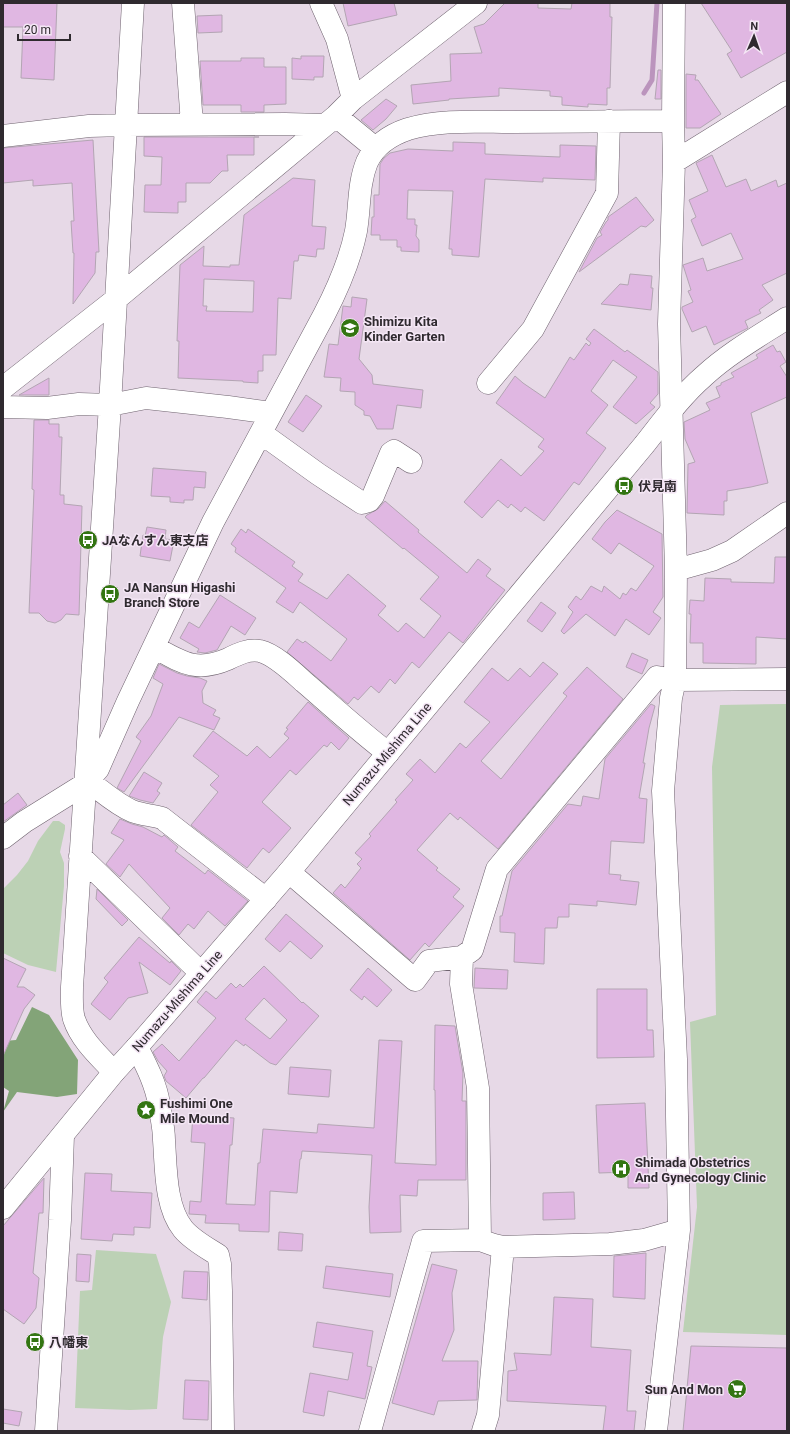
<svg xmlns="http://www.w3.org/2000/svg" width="790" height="1434" viewBox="0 0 790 1434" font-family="Roboto,'Noto Sans JP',sans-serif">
<rect width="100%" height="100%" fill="#e7d9e7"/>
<path fill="#bcd1b5" d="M787 704V1335L683 1332 697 1207 690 1022 716 1015 712 767 720 705Z
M53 821H59L65 825V829L60 852 64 863V886L56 972 28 965 3 953V889L17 875 28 861 38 841Z
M96 1250 156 1254 171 1302 163 1337 157 1409 130 1410 75 1408 80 1291 92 1290Z"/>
<path fill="#83a478" d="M32 1007 49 1015 78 1060 77 1094 57 1097 17 1092 3 1112 9 1091 3 1087V1042L4 1041 16 1040Z"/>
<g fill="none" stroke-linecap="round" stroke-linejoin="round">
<path stroke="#bb94bd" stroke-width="5" d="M644 93 652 80 657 3"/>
</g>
<path fill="#e0b7e2" stroke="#b3a5b3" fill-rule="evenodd" d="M3 3H57L54 80 21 78 23 27H3Z
M343 3H394L397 15 348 26Z
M505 3H538V8L571 9 572 3H610V17H612L610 88H607V105L588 104V107L562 105V97L550 96V91L499 88V96L449 99V100L413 104 411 85 451 81 450 54 482 53 474 27 484 24Z
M701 3H787V52L741 78 727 54 732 51Z
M222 15V32L198 33 197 16Z
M301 56H324L323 77H314V80L292 79V58L301 59Z
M241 58H264V67H286V104L264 105V112H241V105H203L200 61H241Z
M658 70H661V99H655Z
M686 74 696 75 695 80H698L721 114 700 128H686Z
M386 99 397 106 386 119 373 130 361 120Z
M144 137H259H254V155H227L228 171H222L210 183H186V202H178V213L144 212 145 185H161L162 157 144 156Z
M93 140 99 252H96L95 273 73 304 74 253H73L71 221H74L72 183 33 186V180L3 183V148Z
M453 142 485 143V154L560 157V145L596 146 595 180 543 178V182L485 179 479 257 452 255V249H449L453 191 408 190 407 219H415V225H417L416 236 419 240V252L401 251V247H397V240H380V235H371L372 217H374V195H379L380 164 384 158 390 153 408 149 453 151Z
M712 155 726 187 746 179 751 191 776 180 778 187 787 183V273L762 285 773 300 759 310 761 313 745 321 748 328 714 345 706 326 692 332 682 309V307L693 302 688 291 691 290 683 265 703 258 707 271 743 259 731 233 702 246 691 220 696 217 689 200 708 191 696 163Z
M293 178 315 180 312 226 326 227 324 249H317L316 257 299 255 298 261H294L291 299 278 298 276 355H263V371H258V383L243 382V381L178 378 179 341H177L180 265 204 246 203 266 230 267V265H239L244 215ZM204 279 254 281 253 312 206 311 207 306H203Z
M636 197 654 220 646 227 641 226 579 272 597 238 602 235 600 232 606 222 608 220V217Z
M630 274 652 276 651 288H653L651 310 601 304 620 284 628 285Z
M352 297 367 299 359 359 372 375 373 384 423 390 421 408 397 405 393 429H377L370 416 364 415V411L355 405V392L340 391 341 378 324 377 329 344 338 345 343 306 351 307Z
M594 329 625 352 627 350 658 372V394L650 403 655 407 636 424 613 407 637 377 613 360 591 391 608 405 586 433 606 448 579 485 574 482 544 521 525 507 521 512 511 504 508 508 498 500 482 518 464 502 501 459 521 476 544 451 538 447 544 439 496 403 515 376 523 383 545 398 570 357 574 360 586 343 589 346 591 343 586 339Z
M773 345 777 352 780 351 786 362 780 366 787 377V397L751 413 768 483 751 487 727 491V501H724V515L687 513 688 464 695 462 685 439 684 422 710 410 706 403 720 397 716 387 721 385V383L734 377 731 373 758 358 756 355Z
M49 378V395H19Z
M306 395 322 406 303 432 288 422Z
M34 420H49V424H59V437H62L60 495H64V504L82 506 79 615 66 614 61 620 55 623 47 621 39 613H29L34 490 32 489Z
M153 468 206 472 205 488 194 487 193 500H184V503L170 502V497L151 496Z
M385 501 419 530 418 532 467 573 478 559 491 569 486 576 505 590 463 643 449 632 419 668 412 662 395 684 390 679 379 693 371 686 358 700 354 697 348 704 287 652 297 639 303 643 305 641 331 661 347 639 300 602 293 613 276 602 286 588 235 552 236 548 231 544 241 529 246 533 248 529 295 562 292 566 303 574 298 581 327 599 348 574 386 606 378 615 398 632 406 623 424 638 441 616 420 599 439 577 404 548 403 549 365 517 367 515 378 509Z
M617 510 662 534 663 597 653 612 661 618 649 635 626 619 615 636 586 614 564 634 561 631 573 612 568 607 576 596 581 600 591 586 602 592 604 586 620 599 623 593 626 595 631 588 636 591 654 566 619 543 611 554 592 539 605 522Z
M147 527 166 530 165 539 174 540 170 561 140 556 143 535 145 536Z
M775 557H787V639L756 637V664L703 663V643H690L691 614H689L690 600 704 601 705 578 731 579V582L774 583Z
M220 595 256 618 245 635 231 626 217 650 205 653 197 652 199 649 180 638 189 622 199 628Z
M541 602 556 613 542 632 527 621Z
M632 653 648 660 642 674 626 667Z
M543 662 558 674 481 761 501 779 567 696 563 693 587 667 623 699 498 849 460 817 458 820 450 813 417 850 438 868 436 870 460 889 453 897 464 906 429 947 425 943 410 960 333 893 341 884 345 888 361 868 357 864 362 859 355 853 371 836 369 834 397 802 395 800 413 780 406 774 420 759 435 773 460 743 466 748 490 722 464 702 492 668 508 681 520 668 530 677Z
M159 664 177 673 187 676 200 678 207 681 202 691 203 703 216 710 213 715 220 718 214 730 179 717 124 792 117 788 141 741 136 737 151 716 163 684 153 678Z
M308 702 349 738 339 750 331 742 327 747 324 745 296 775 290 770 262 802 291 828 269 853 263 848 247 868 191 825 218 792 210 785 219 776 193 756 213 731 247 756 257 746 270 758 289 738 284 734 288 729 286 728Z
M651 704 655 706 649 728 643 763H645L639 798 647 799 644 843 611 841 609 874 621 875 620 880 639 882 636 905 597 901V906L569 904V917H558L557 928H545L544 964 514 962 515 933 500 932V916H502L512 871 568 804 581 806 583 796 599 799 605 759Z
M144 772 162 783 157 791 160 793 153 803 140 800 129 796Z
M18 793 27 805 3 822V805Z
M120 819 132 824 143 827 162 837 164 835 178 847 175 851 205 874 208 870 248 901 225 926 208 911 194 929 188 924 179 935 162 918 170 908 129 864 120 877 106 864 124 840 111 833Z
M97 889 128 920 122 926 96 899Z
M286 914 323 946 311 959 290 941 280 952 265 939Z
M139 937 170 963 171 961 181 971 170 985 139 962 148 993 128 998 110 1020 91 1004 108 982 104 978Z
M3 958 26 969 17 987H24L35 995 24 1009 3 1056Z
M264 966 302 1003 303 1002 319 1016 276 1065 270 1063 245 1044 244 1046 236 1040 204 1078H203L186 1098 166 1081 164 1076 167 1071 158 1061 153 1052 162 1044 179 1061 216 1018 197 1002 206 991 216 999 231 983 236 988 240 984 243 987ZM264 998 287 1020 270 1039 245 1019Z
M368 968 392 990 377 1007 364 996 362 1000 350 990Z
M475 968 508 970 507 989 474 988Z
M597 989H647V1030H653L654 1057 597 1058Z
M435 1025 455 1026 463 1073 462 1101H466V1180H418L417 1196 400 1195 401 1232 370 1233 369 1207 372 1155 302 1151 301 1159H300L297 1193 270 1191 269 1232 239 1231V1224L205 1223 206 1215 189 1214 190 1201 201 1202 205 1143 191 1142 193 1115 234 1118 232 1145H230L226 1204 255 1205 258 1163H260L263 1129 317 1133 318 1124 374 1128 379 1040 402 1041 395 1163 436 1165 435 1090H434Z
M290 1067 331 1070 329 1097 288 1094Z
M645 1103 649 1188H628V1172L599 1173 596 1105Z
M85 1173 112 1174 111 1191 152 1193 150 1228 134 1227V1235L113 1234 112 1241 81 1239Z
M44 1178 43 1213H39L33 1273 39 1278 36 1308 24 1324 3 1309V1226Z
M574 1192 575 1219 543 1220V1193Z
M279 1232 303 1234 302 1251 278 1250Z
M646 1253 645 1299 613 1297 614 1256Z
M77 1254 91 1255 89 1282 76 1281Z
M432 1264 457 1270 452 1293 454 1330 442 1361H478L477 1400 438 1401 434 1415 392 1403Z
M326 1266 393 1274 390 1297 323 1288Z
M184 1271 208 1272 207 1300 182 1298Z
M554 1297 593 1299 591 1347 631 1350 627 1411H636L634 1431H603L606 1406 507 1401 508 1371 517 1370 514 1353 551 1355Z
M317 1322 373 1331 367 1366 372 1367 365 1399 328 1391 324 1416 303 1412 310 1373 348 1380 353 1353 313 1347Z
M691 1346 787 1348V1431H683Z
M185 1380 209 1381 208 1420 183 1419Z
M3 1409 22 1412 19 1426 3 1423Z"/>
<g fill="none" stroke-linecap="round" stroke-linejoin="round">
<defs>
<path id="minor" d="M183 3 192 124
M321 3 337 39 353 99
M336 116 375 148
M3 136 89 126 125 125 285 124 325 125
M674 162 787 92
M488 383 533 329 607 193 609 121
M3 388 115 300 336 116 353 99 476 3
M3 407 47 408 79 404 110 405 146 398 228 407 271 413
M261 433 318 474 362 503 369 501 373 496 391 453 394 451 411 462
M676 570 712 560 732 551 787 513
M154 647C181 662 196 673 228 659 238 654 248 649 260 651 274 654 293 672 304 682 332 706 359 731 388 753
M88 781C102 791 116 804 132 811 142 815 152 815 162 818L266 899
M3 838 24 822 85 784 98 769 128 701 213 522 324 315C338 288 350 261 356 231 360 208 358 184 367 162 375 145 390 135 408 129 441 119 478 122 513 122 566 122 619 121 673 121
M80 856 201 973
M289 872 415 980 429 961 462 957
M137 1047C146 1065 156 1084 159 1104 161 1116 164 1128 164 1140 166 1167 165 1207 183 1229 192 1240 207 1248 218 1255L220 1264 221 1291 223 1431
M114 1072C99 1056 81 1040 74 1019 71 1009 72 997 72 987L110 405 133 3
M480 1240 478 1088 461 984 462 957 472 950 497 869 657 677 675 680 787 679
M46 1431 60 1220 63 1135
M370 1431 423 1241 480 1240 494 1245 503 1247 610 1244 644 1240 679 1230
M483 1431 488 1415 503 1247
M656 1431 679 1230 676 1059 663 791 671 698 675 680 676 570 669 324 674 162 673 121 674 3"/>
<path id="major" d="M3 1208 114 1072 137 1047 289 872 644 445C663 421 681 396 704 376 729 353 759 336 787 318"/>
</defs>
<use href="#minor" stroke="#6f636f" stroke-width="23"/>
<use href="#major" stroke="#6f636f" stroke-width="23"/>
<use href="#minor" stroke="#fff" stroke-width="22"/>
<use href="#major" stroke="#fff" stroke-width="22"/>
</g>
<defs>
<symbol id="school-disc" viewBox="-11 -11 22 22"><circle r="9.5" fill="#337512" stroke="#f4e6f5"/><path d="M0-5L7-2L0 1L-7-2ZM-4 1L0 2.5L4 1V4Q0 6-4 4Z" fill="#fff"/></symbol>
<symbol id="bus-disc" viewBox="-11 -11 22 22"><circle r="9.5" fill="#337512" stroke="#f4e6f5"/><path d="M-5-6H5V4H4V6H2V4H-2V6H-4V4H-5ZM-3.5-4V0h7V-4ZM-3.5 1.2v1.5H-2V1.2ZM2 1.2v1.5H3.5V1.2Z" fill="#fff"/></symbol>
<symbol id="sight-disc" viewBox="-11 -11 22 22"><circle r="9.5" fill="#337512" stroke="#f4e6f5"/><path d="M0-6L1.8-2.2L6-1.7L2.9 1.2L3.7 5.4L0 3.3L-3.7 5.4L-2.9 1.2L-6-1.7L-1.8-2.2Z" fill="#fff"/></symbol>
<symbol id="hospital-disc" viewBox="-11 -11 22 22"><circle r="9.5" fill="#337512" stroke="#f4e6f5"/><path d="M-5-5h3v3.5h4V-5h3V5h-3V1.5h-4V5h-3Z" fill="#fff"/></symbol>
<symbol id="supermarket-disc" viewBox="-11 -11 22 22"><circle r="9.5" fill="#337512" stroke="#f4e6f5"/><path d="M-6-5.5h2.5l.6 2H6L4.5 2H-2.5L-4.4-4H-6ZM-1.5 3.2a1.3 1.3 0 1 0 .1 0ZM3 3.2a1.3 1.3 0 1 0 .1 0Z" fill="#fff"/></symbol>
</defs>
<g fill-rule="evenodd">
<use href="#school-disc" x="339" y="317" width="22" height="22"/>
<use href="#bus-disc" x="613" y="475" width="22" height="22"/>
<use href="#bus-disc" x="77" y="529" width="22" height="22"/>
<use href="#bus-disc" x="99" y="583" width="22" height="22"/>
<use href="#sight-disc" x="135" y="1099" width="22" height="22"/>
<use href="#hospital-disc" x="610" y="1158" width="22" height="22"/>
<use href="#bus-disc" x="24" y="1331" width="22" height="22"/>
<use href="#supermarket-disc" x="726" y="1378" width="22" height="22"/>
</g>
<g text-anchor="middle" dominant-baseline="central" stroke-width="3" stroke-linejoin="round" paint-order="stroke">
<g font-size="13" font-weight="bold" fill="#2f2a2f" stroke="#f4e6f5" text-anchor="start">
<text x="364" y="321">Shimizu Kita<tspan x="364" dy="15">Kinder Garten</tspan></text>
<text x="638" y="486">伏見南</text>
<text x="102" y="540">JAなんすん東支店</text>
<text x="124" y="587">JA Nansun Higashi<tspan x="124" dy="15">Branch Store</tspan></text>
<text x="160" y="1103">Fushimi One<tspan x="160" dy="15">Mile Mound</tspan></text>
<text x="635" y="1162">Shimada Obstetrics<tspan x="635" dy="15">And Gynecology Clinic</tspan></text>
<text x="49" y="1342">八幡東</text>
<text x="723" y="1389" text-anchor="end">Sun And Mon</text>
</g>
<g font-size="13" fill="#2f2a2f" stroke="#f4e6f5">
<text transform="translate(387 754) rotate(-50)">Numazu-Mishima Line</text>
<text transform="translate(177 1001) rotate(-49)">Numazu-Mishima Line</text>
</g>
</g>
<rect width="790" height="1434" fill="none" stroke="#2f2a2f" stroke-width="8"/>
<g transform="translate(754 36) rotate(2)" stroke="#f4e6f5" stroke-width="3" paint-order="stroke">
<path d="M0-3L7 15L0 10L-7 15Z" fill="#2f2a2f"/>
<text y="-6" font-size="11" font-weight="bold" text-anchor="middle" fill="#2f2a2f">N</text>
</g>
<path d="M18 34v6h52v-6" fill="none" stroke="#2f2a2f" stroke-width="2"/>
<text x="24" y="34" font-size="12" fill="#2f2a2f" stroke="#f4e6f5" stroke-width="3" paint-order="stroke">20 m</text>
</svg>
